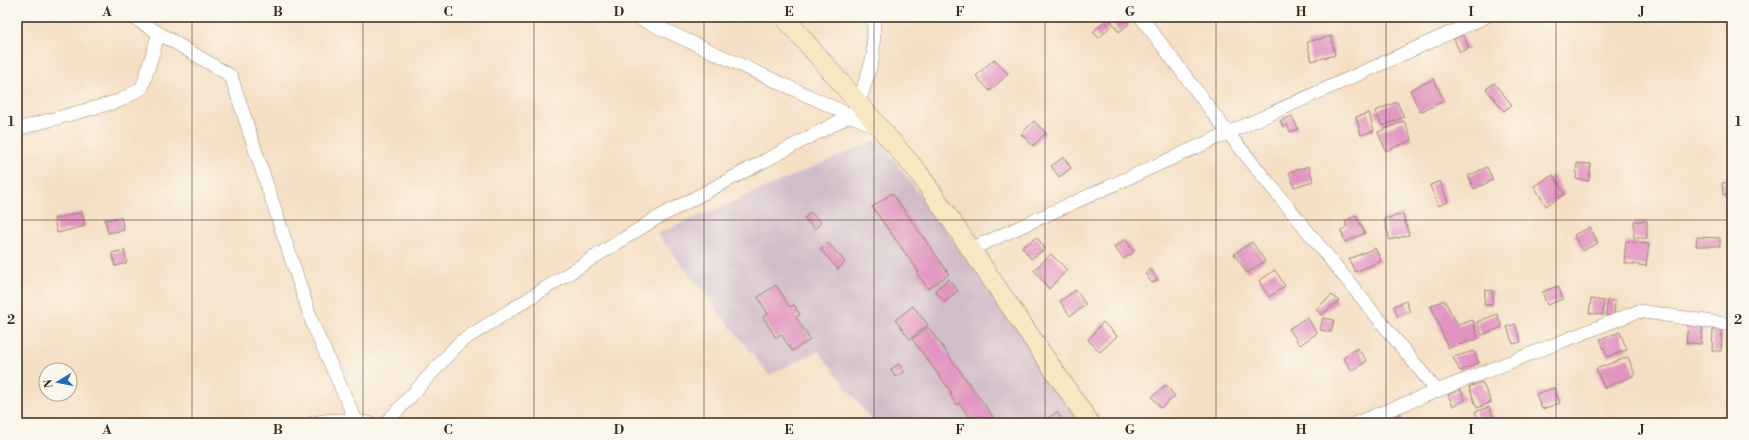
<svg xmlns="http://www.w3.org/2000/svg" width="1749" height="440" viewBox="0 0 1749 440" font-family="'Libre Bodoni',serif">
<rect width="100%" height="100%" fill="#fbf7ec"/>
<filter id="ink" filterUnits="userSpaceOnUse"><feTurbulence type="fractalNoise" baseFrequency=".025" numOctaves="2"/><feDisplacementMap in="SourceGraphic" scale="8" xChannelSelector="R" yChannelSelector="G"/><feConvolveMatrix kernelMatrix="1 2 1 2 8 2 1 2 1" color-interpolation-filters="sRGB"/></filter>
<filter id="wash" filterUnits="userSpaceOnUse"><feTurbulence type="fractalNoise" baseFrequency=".012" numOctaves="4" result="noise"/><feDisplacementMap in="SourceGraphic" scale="16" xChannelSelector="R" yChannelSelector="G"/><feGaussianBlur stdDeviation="0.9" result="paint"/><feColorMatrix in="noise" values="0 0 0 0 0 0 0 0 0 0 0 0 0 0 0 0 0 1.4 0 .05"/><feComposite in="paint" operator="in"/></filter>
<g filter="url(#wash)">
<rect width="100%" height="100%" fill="#f5dfc4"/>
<path fill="#d1bdc9" d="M879 139 1036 353 1083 423H874L818 351 769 375 657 234Z"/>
<g id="blocks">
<path fill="#e194c0" d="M1116 17H1124L1129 24 1119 32 1111 21Z
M1105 21 1110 27 1099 38 1093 32Z
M1463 35 1469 48 1460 52 1454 39Z
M1331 36 1335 55 1312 61 1307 42Z
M994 59 1008 74 990 91 976 76Z
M1434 79 1444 101 1420 112 1410 90Z
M1494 83 1512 105 1504 111 1486 89Z
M1397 102 1404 117 1382 126 1375 111Z
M1369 113 1374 131 1361 135 1356 117Z
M1292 116 1298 129 1290 132 1287 125 1283 127 1280 121Z
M1034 121 1046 133 1033 146 1021 134Z
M1404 121 1412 140 1386 151 1378 132Z
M1064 157 1071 168 1059 177 1051 166Z
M1577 163 1591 164 1589 181 1576 179Z
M1309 166 1313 181 1294 187 1289 172Z
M1487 167 1493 180 1474 189 1468 176Z
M1553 175 1565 194 1546 206 1534 186Z
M1440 181 1448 202 1438 206 1430 185Z
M1732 182V195H1723L1722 183Z
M892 193 949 274 928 289 917 273 919 272 872 207Z
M82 212 85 226 57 233 54 219Z
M810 212 821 222 815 229 805 218Z
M1403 214 1409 235 1390 240 1384 219Z
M1356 215 1365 233 1345 242 1341 231 1347 226 1345 221Z
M121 217 124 230 108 233 105 220Z
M1634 221H1647V238H1634Z
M1590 227 1598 243 1582 251 1574 235Z
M1037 237 1045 249 1031 259 1022 247Z
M1697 237 1720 238V246H1696Z
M1125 239 1134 252 1124 259 1114 247Z
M1626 241 1649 244 1646 266 1624 263Z
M827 242 845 262 838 269 820 249Z
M1252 242 1265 261 1247 273 1234 254Z
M1375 248 1381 261 1355 272 1349 259Z
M124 250 127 263 115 266 112 253Z
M1051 254 1067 270 1049 289 1034 270Z
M1150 269 1158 280 1152 283 1145 274Z
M1275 270 1285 286 1269 297 1259 281Z
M949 279 958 291 944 302 935 290Z
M776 285 790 307 794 305 800 315 796 317 810 340 792 351 781 334 776 338 763 317 768 314 758 297Z
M1558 286 1563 299 1547 305 1542 292Z
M1076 290 1086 305 1070 316 1060 301Z
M1485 290 1493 291 1492 305H1484Z
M1332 295 1339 301 1321 315 1316 309Z
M1591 299 1604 301 1603 315 1589 313Z
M1444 300 1458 325 1473 320 1478 339 1448 348 1431 306Z
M1607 300 1615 301 1614 316 1606 315Z
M1406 301 1410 312 1398 317 1394 306Z
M913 306 928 325 910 339 895 320Z
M1497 314 1502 327 1482 335 1477 322Z
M1307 317 1317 333 1300 345 1289 329Z
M1323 318 1334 320 1331 332 1320 330Z
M1103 322 1117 336 1100 352 1088 340Z
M1515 324 1521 342 1513 344 1507 327Z
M1688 324 1703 325 1701 344 1686 343Z
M928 327 994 418 987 423H974L959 403 957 405 950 394 952 393 912 339Z
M1713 330H1722L1721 351H1712Z
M1620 332 1627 350 1607 357 1600 339Z
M1357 348 1367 361 1352 371 1343 358Z
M1474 351 1479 363 1460 371 1453 357Z
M1628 357 1635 375 1604 388 1596 369Z
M899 364 904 372 895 377 891 369Z
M1482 382 1491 402 1477 408 1469 387Z
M1166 385 1175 396 1161 408 1152 397Z
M1554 388 1560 403 1542 409 1536 394Z
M1460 389 1465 400 1453 406 1448 395Z
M1489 407 1496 423H1480L1475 412Z
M1057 412 1065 423H1041Z
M1399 412 1403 423H1378L1377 420Z"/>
</g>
</g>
<g filter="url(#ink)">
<use href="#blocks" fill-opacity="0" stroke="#988471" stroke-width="1"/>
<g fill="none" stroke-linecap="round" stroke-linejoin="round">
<defs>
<path id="minor" d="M132 17 231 76 313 325 357 423
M636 17 876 127
M1141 17 1228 133 1437 391
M17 129 119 101 142 88 159 33
M971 249 1485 17
M312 423C331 419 351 419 369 423
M386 423 460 342 655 219 851 115 859 103 873 57 874 17
M1356 423 1639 311 1732 325"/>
<path id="secondary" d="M784 17 918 172 1090 423"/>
</defs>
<use href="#minor" stroke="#988471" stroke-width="14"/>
<use href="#secondary" stroke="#988471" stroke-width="20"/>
<use href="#minor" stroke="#fff" stroke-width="13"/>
<use href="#secondary" stroke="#f8e7c3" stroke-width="19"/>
</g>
</g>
<path fill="none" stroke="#3b2a1e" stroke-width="1" stroke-opacity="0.55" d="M192 17V423M363 17V423M534 17V423M704 17V423M874 17V423M1045 17V423M1216 17V423M1386 17V423M1556 17V423M17 220H1732"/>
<rect width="1749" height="440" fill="none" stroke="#fbf7ec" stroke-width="44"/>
<g transform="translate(58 382) rotate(260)"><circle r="19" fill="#fbf7ec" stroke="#aea59a"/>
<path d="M0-3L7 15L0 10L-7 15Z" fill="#1f6fb2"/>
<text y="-6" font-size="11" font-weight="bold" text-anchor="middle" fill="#3b2a1e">N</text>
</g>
<rect x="22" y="22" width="1705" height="396" fill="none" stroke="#3b2a1e" stroke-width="1.5"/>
<g font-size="13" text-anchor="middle" font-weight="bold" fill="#3b2a1e">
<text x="107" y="16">A</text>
<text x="278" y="16">B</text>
<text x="448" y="16">C</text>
<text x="619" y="16">D</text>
<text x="789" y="16">E</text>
<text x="960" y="16">F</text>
<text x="1130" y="16">G</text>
<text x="1301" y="16">H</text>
<text x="1471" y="16">I</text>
<text x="1642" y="16">J</text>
<text x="11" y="126">1</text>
<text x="1738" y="126">1</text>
<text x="11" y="324">2</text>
<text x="1738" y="324">2</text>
<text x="107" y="434">A</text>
<text x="278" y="434">B</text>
<text x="448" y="434">C</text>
<text x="619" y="434">D</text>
<text x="789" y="434">E</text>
<text x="960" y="434">F</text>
<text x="1130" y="434">G</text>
<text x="1301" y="434">H</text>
<text x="1471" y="434">I</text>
<text x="1642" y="434">J</text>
</g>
</svg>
